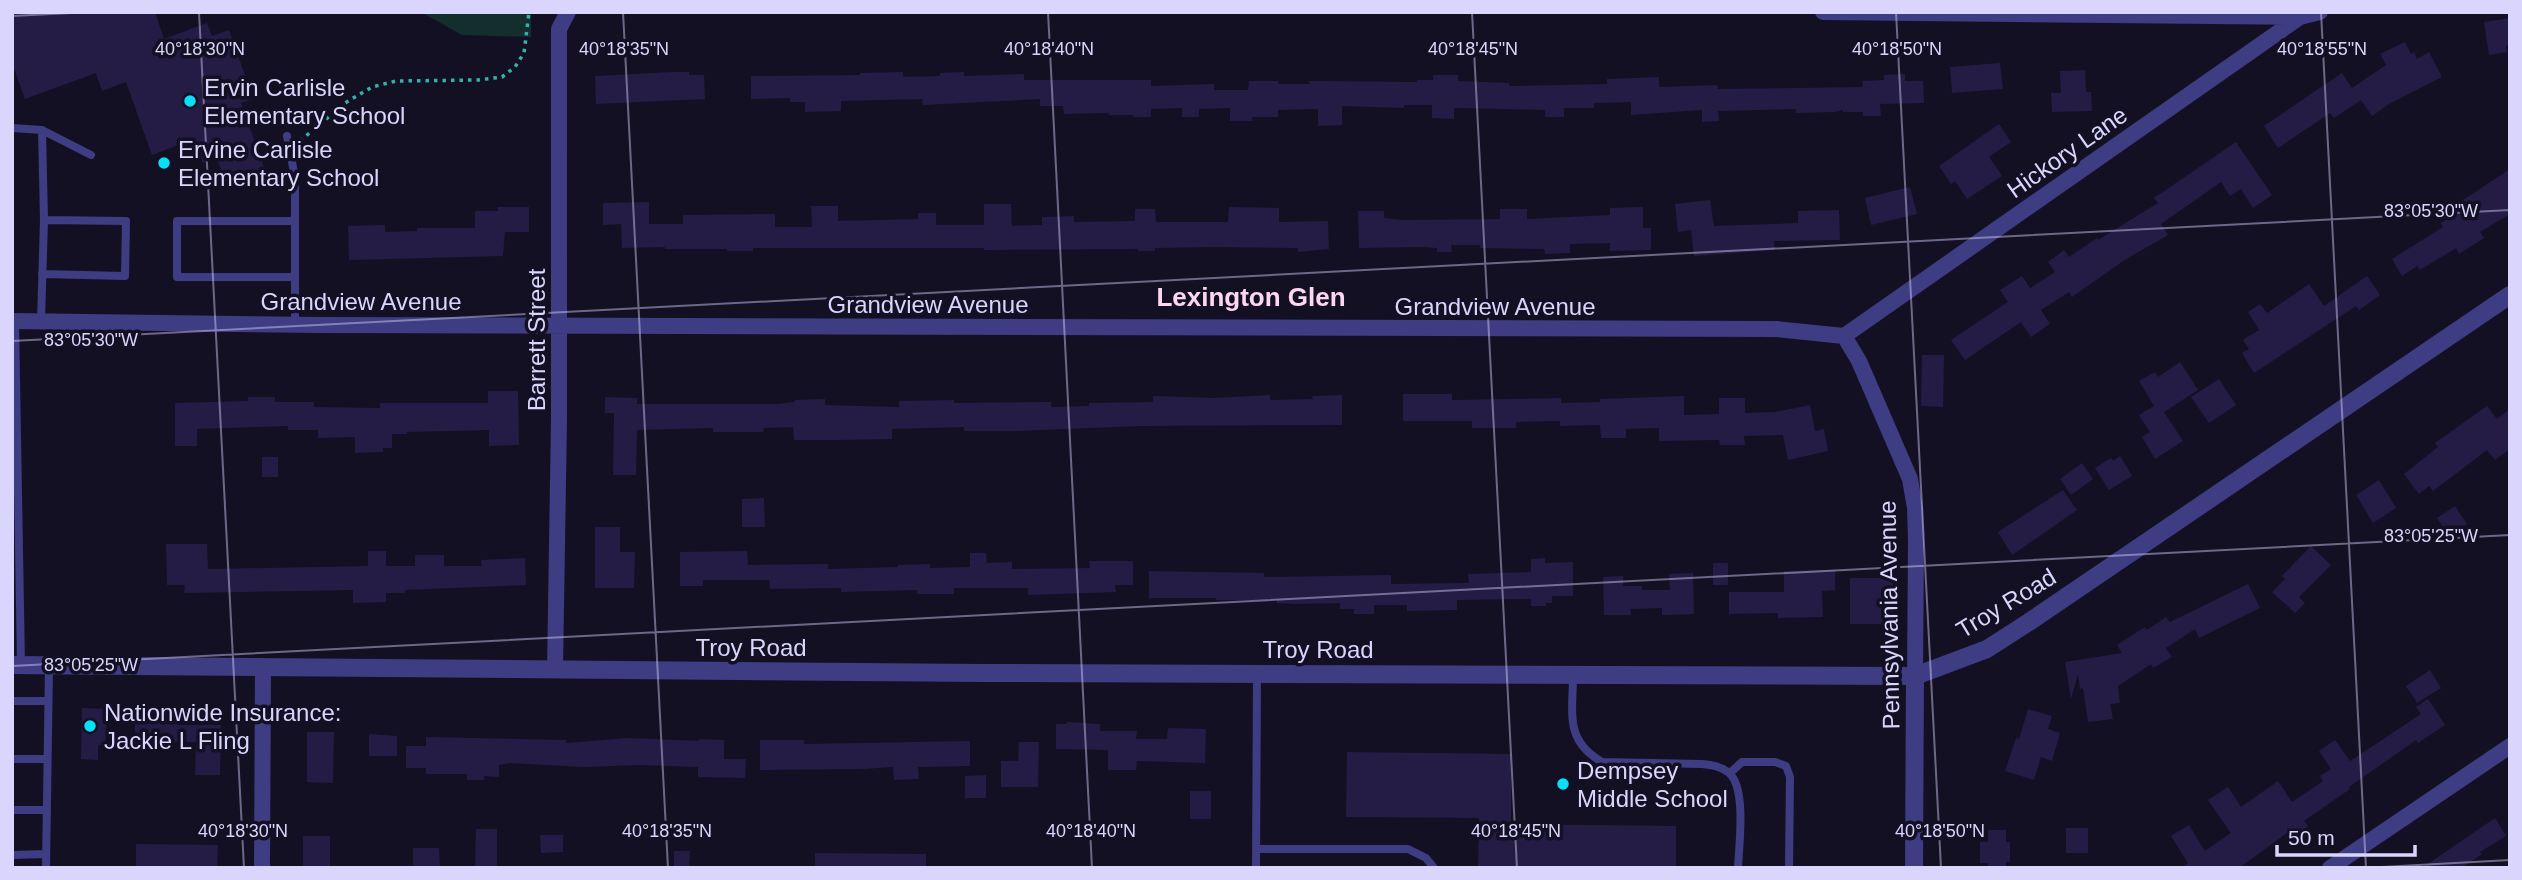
<svg xmlns="http://www.w3.org/2000/svg" width="2522" height="880" viewBox="0 0 2522 880" font-family="Arial,sans-serif">
<rect width="100%" height="100%" fill="#131024"/>
<path fill="#132e2d" d="M421 12H531V37L462 35Z"/>
<path fill="#241c45" d="M12 12H155L164 39 207 23 212 36 229 30 248 84 253 82 258 97 241 103 266 173 228 187 217 158 203 163 194 139 152 155 126 82 102 91 96 73 25 99 12 63Z
M2510 18V45L2506 46 2507 52 2489 55 2484 22Z
M2405 42 2411 54 2414 52 2417 59 2429 52 2442 77 2389 104 2372 116 2361 100 2334 118 2330 113 2278 148 2264 126 2342 73 2352 88 2386 65 2380 54Z
M2000 63 2003 89 1952 93 1950 67Z
M2085 70 2086 92H2091L2092 111 2052 112 2051 93H2061L2060 71Z
M673 72H689V75H704L705 99 596 104 595 76Z
M903 72V77L940 76V73L964 72V76L1024 74V80H1151V86L1214 84V90H1248L1249 81H1278V84H1310L1309 81 1417 82V80H1433V75H1458V81L1509 83V86L1607 84V79L1659 77V87L1717 85 1718 89 1863 87 1862 81 1884 80V75L1905 74V81H1923L1924 103 1880 104 1881 116H1863V112H1843V110L1835 112 1796 113V109L1718 111 1719 121 1702 122V110L1631 115V102L1594 103V108H1564V117H1545V110L1454 108V119L1432 118V105H1404V108L1342 106V125L1318 126V109L1278 110V117H1252V121H1230V108L1199 109V117H1182V108L1151 109V117H1133V115H1109V113L1064 114 1063 106H1040V99L923 105 922 99 841 101V111L805 112V102H790V98L751 99V76L860 75V73Z
M1999 124 2011 142 1989 157 2002 176 1967 199 1955 181 1951 184 1939 166Z
M2236 142 2272 195 2253 208 2241 189 2230 196 2221 182 2161 224 2168 235 2123 261 2072 297 2069 292 2041 310 2050 324 2031 337 2021 322 1965 360 1951 340 2008 302 2000 290 2022 276 2030 288 2055 272 2048 262 2064 250 2069 257 2097 238 2098 240 2158 203 2154 198Z
M2510 169V214L2480 232 2484 238 2459 254 2456 248 2420 270 2417 266 2402 276 2392 259 2443 227 2441 223 2452 216 2448 210Z
M1910 187 1917 214 1871 225 1865 198Z
M1710 200 1714 226 1798 223V211L1839 210 1840 240 1774 241V250L1694 256 1691 230 1678 232 1675 204Z
M649 202V224H683V215L775 214V227H812L811 206H838V221L918 219V213H936V225H984V204H1011L1012 226 1042 225V217L1074 216V222L1135 221V209H1155L1156 222H1228L1229 207 1279 208V222L1328 221 1329 249 1298 252V248L1216 247 1155 248V251H1138V249L984 250V248H753V251H727V249H665V247L622 248 621 224 603 225V203Z
M497 207H529V232H505L503 256 349 260 348 226 385 225V232L417 231V228H475V211H498Z
M1643 207V228H1651V250L1610 251V243L1570 244V253L1545 254 1544 249 1480 248V245H1451L1452 252H1437V248L1420 247 1359 248 1358 211H1384V218L1402 220 1500 219V209H1527V219L1610 215V208Z
M2367 276 2380 295 2359 310 2356 306 2254 373 2242 353 2249 349 2243 340 2259 330 2248 312 2260 304 2267 313 2309 284 2324 306Z
M1922 355H1944L1943 407 1921 406Z
M2180 362 2198 390 2164 412 2183 441 2155 459 2142 437 2150 432 2139 415 2154 406 2139 381 2155 372 2158 377Z
M2219 379 2236 405 2209 423 2191 397Z
M488 391H518L519 445 489 446V430L407 432V434H392V448H383V452L355 453V437L318 438V430H288V426L197 429V446H175V403L248 401V397H275V402H314V407L380 408V403H488Z
M1403 394H1452V400L1561 398V403L1600 402V399L1684 396V415L1719 414V398H1745V413L1775 412 1810 405 1815 431 1824 429 1828 451 1788 460 1783 435 1744 436 1745 445H1720L1719 440 1659 441V428L1626 429V438H1601L1600 425 1560 426V421L1516 422V428H1472V421H1403Z
M1270 395V400L1313 399 1312 396 1342 395V425L1139 426 1015 431H964V427L892 429V439L837 440H794L793 427 764 428 763 432H713V428L637 430 636 475H613L614 413H605V397L637 398V404H776L795 402V400L825 399V405L899 407V401L954 400V403L1051 402V407L1089 406V403L1153 402V396L1214 398Z
M2487 406 2497 419 2510 409V449L2495 460 2487 450 2433 491 2429 486 2419 494 2404 474 2438 447 2435 443Z
M2120 456 2132 476 2109 490 2095 468 2111 458 2113 461Z
M262 457H278V477H262Z
M2082 463 2093 479 2071 495 2060 479Z
M2379 480 2396 508 2373 523 2356 495Z
M2063 490 2077 510 2012 555 1998 532Z
M764 498 765 527H742V499Z
M2455 506 2467 524 2449 536 2437 518Z
M595 527H620V552H635L634 588H595Z
M166 544H207L208 569 368 566V551H386V566H415V555H444V566H482L481 560 525 558 526 585 405 590V593H386V602L353 603V590L184 593 185 585H167Z
M2311 546 2331 565 2299 597 2305 603 2295 613 2272 592 2285 579 2282 576Z
M747 551 748 565 828 564V569L898 567V565L930 564V568L970 567V553H986L987 563 1012 562V569L1090 568 1089 561H1133V585H1115L1116 592 1028 595V588H954V594H917V590L841 592V588L770 589 769 580H703V586H680V552Z
M1545 558V563L1573 562V596H1552V603H1546V606H1531V599L1457 600V610L1407 611V605H1374V614H1354V609H1340V603L1295 604 1277 603V600H1216V598H1149V571L1264 573V577L1391 575V584L1469 583 1468 574 1531 572V559Z
M1713 563H1728V585H1713Z
M1835 570V590L1822 591 1823 617 1778 618V613L1729 614V592H1784V571Z
M1693 573 1694 614 1662 615V608L1630 609 1631 615H1604L1603 577 1623 576V586H1642V590H1670L1669 574Z
M1883 575H1898V596H1883V624H1850V578H1883Z
M2248 584 2260 608 2199 638 2195 629 2166 648 2172 657 2153 668 2151 664 2118 686 2120 703 2110 704 2113 719 2088 722 2083 688 2080 689 2078 674 2071 699 2065 662 2122 653 2117 645 2145 627 2147 630 2166 617 2170 622Z
M2430 670 2441 688 2417 703 2406 686Z
M2428 699 2445 725 2418 743 2416 740 2349 787 2350 789 2304 821 2308 826 2295 836 2291 830 2239 868H2181L2188 863 2171 836 2189 825 2205 851 2231 833 2208 800 2228 787 2241 807 2278 781 2292 802 2323 781 2320 776 2331 769 2319 751 2335 740 2350 761 2421 714 2416 707Z
M82 708 108 709 105 745H98V760L81 759Z
M2028 709 2052 716 2048 729 2060 733 2052 761 2041 757 2034 780 2005 771 2016 738 2019 739Z
M135 716H178V725H221L220 775H195L196 742H135Z
M1067 722 1100 724V731H1137L1136 739H1167L1168 728 1206 729 1205 763 1137 761 1136 770H1108V750L1056 749V724H1067Z
M307 732H334L333 783 307 782Z
M369 734 397 736V756H369Z
M426 737 566 740V743L628 738 699 741V739L724 740V759H746L745 778 698 777V767L640 765 584 767 509 763 499 765V777L484 776V780H467V774H426V768H406V746H426Z
M760 740H804V744L970 741V766L918 767 919 779 894 780 893 767 863 769 760 770Z
M1019 742H1039L1038 787H1001V761H1018Z
M1347 752 1511 754V824L1676 826V868H1478L1479 818 1346 817Z
M986 775V798H965V776Z
M1190 791H1211V819H1190Z
M2495 818 2506 836 2480 852 2482 854 2461 868H2422Z
M2066 828H2088V853H2066Z
M476 829H497V868H475Z
M1988 830H2006V842H2010V862H2006V868H1988V863H1980V842H1988Z
M540 835H563V852L541 853Z
M303 836H330V868H303Z
M136 844 218 845 217 868H136Z
M413 848H439L440 868H413Z
M674 851H690L689 868H674Z
M815 853 926 854V868H815Z"/>
<g fill="none" stroke-linecap="round" stroke-linejoin="round">
<path stroke="#34b2a9" stroke-width="3.5" stroke-dasharray="3.5 5" stroke-linecap="butt" d="M300 141 345 103 372 87 396 81 478 80 502 77 515 67 524 53 529 12"/>
<path stroke="#3e3c82" stroke-width="8" d="M12 128 42 130 91 155
M287 136 295 178V324
M294 221H177V277H294
M42 274 125 276 126 221 44 220
M15 321 21 664
M41 321 44 220 42 130
M1573 675C1573 713 1564 740 1602 762L1702 764C1711 765 1720 766 1728 772 1747 786 1739 845 1738 868
M12 701H48
M12 759H47
M1730 773 1742 762H1775L1786 766 1790 777 1789 868
M12 810H47
M1256 849H1408L1426 858 1434 868
M12 855 46 854
M46 868 49 666
M1256 868 1257 673"/>
<path stroke="#3e3c82" stroke-width="16" d="M1823 12 2300 17
M12 321 319 325 1776 329 1844 336
M1844 336 2300 17 2320 12
M1844 336 1859 361 1910 479 1915 508 1916 541 1915 676
M555 670 559 419V29L568 12
M262 868 263 669
M2330 868 2510 746"/>
<path stroke="#3e3c82" stroke-width="18" d="M12 665 983 673 1915 676 1987 649 2029 622 2510 295
M1914 868 1915 676"/>
</g>
<path fill="none" stroke="#d9d5fd" stroke-width="2" stroke-opacity="0.45" d="M199 12 244 868M623 12 668 868M1048 12 1092 868M1472 12 1517 868M1896 12 1941 868M2321 12 2366 868M12 16 91 12M12 341 2510 210M12 666 2510 535M2363 868 2510 860"/>
<g fill="#09dff5" stroke="#131024" stroke-width="2.5">
<circle cx="190" cy="101" r="7"/>
<circle cx="164" cy="163" r="7"/>
<circle cx="90" cy="726" r="7"/>
<circle cx="1563" cy="784" r="7"/>
</g>
<g text-anchor="middle" dominant-baseline="central" stroke-width="7" stroke-linejoin="round" paint-order="stroke">
<g font-size="24" fill="#d9d5fd" stroke="#131024" text-anchor="start">
<text x="204" y="87">Ervin Carlisle<tspan x="204" dy="28">Elementary School</tspan></text>
<text x="178" y="149">Ervine Carlisle<tspan x="178" dy="28">Elementary School</tspan></text>
<text x="104" y="712">Nationwide Insurance:<tspan x="104" dy="28">Jackie L Fling</tspan></text>
<text x="1577" y="770">Dempsey<tspan x="1577" dy="28">Middle School</tspan></text>
</g>
<g font-size="24" fill="#d9d5fd" stroke="#131024">
<text transform="translate(2067 152) rotate(-35)">Hickory Lane</text>
<text x="361" y="301">Grandview Avenue</text>
<text x="928" y="304">Grandview Avenue</text>
<text x="1495" y="306">Grandview Avenue</text>
<text transform="translate(536 340) rotate(-90)">Barrett Street</text>
<text transform="translate(2006 603) rotate(-31)">Troy Road</text>
<text transform="translate(1889 615) rotate(-91)">Pennsylvania Avenue</text>
<text x="751" y="647">Troy Road</text>
<text x="1318" y="649">Troy Road</text>
</g>
<g font-size="26" font-weight="bold" fill="#fdd7f0" stroke="#131024">
<text x="1251" y="297">Lexington Glen</text>
</g>
</g>
<g font-size="18" text-anchor="middle" fill="#d9d5fd" stroke="#131024" stroke-width="7" stroke-linejoin="round" paint-order="stroke">
<text x="200" y="55">40°18'30"N</text>
<text x="624" y="55">40°18'35"N</text>
<text x="1049" y="55">40°18'40"N</text>
<text x="1473" y="55">40°18'45"N</text>
<text x="1897" y="55">40°18'50"N</text>
<text x="2322" y="55">40°18'55"N</text>
<text x="2431" y="217">83°05'30"W</text>
<text x="91" y="346">83°05'30"W</text>
<text x="2431" y="542">83°05'25"W</text>
<text x="91" y="671">83°05'25"W</text>
<text x="243" y="837">40°18'30"N</text>
<text x="667" y="837">40°18'35"N</text>
<text x="1091" y="837">40°18'40"N</text>
<text x="1516" y="837">40°18'45"N</text>
<text x="1940" y="837">40°18'50"N</text>
</g>
<rect width="2522" height="880" fill="none" stroke="#d9d5fd" stroke-width="28"/>
<path d="M2277 845v10h138v-10" fill="none" stroke="#d9d5fd" stroke-width="3.5"/>
<text x="2288" y="845" font-size="21" fill="#d9d5fd" stroke="#131024" stroke-width="5" paint-order="stroke">50 m</text>
</svg>
